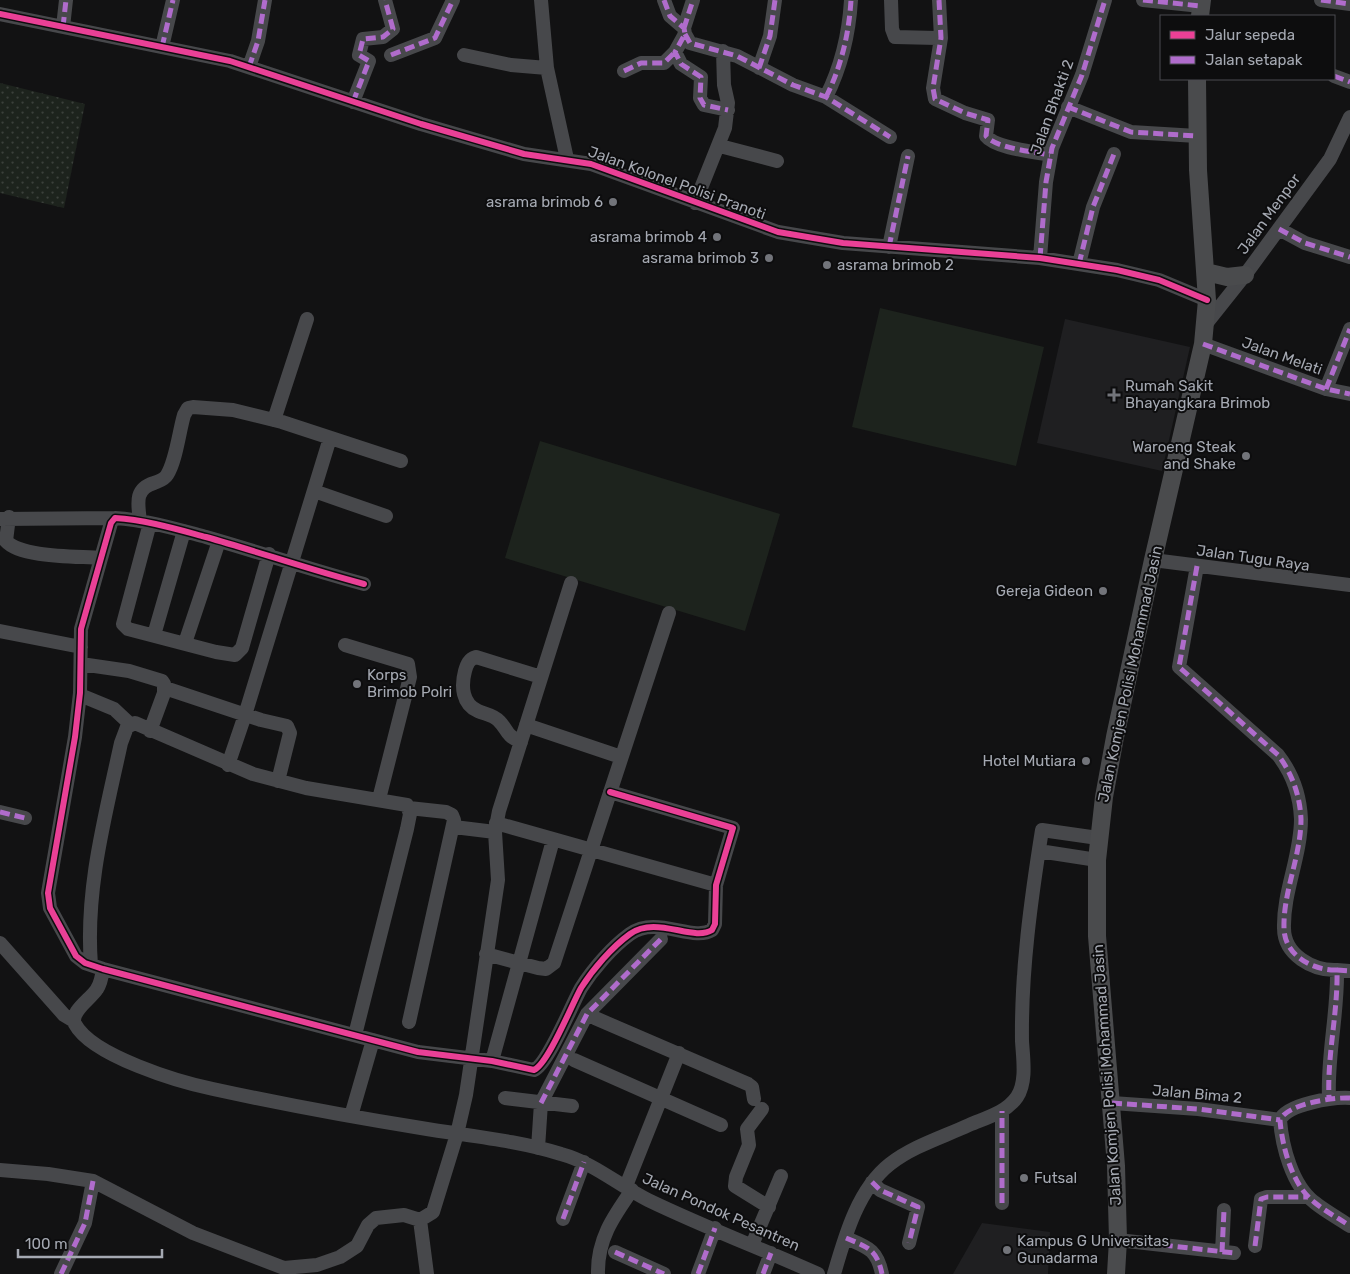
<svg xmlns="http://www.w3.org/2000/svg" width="1350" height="1274" viewBox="0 0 1350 1274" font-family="Rubik,sans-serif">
<defs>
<pattern id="park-dots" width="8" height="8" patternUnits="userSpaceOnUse" patternTransform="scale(1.25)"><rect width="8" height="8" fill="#1d231d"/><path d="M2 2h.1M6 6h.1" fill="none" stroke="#3b403b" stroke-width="1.8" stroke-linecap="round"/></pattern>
</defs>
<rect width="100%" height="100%" fill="#121213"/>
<path fill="#1f1f21" d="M1065 319 1190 347 1162 471 1037 443Z
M982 1223 1050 1232 1048 1274H953Z"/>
<path fill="url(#park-dots)" d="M0 83 85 104 64 208 0 193Z"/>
<path fill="#1d231d" d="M880 308 1044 347 1016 466 852 427Z
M540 441 780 514 745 631 505 558Z"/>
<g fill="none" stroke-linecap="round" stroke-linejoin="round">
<path stroke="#47484b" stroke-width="14" d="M541 0 547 68 567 159
M664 0 670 16 684 28 685 34 675 52 681 64 701 77 700 98 704 105 728 110
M891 0 892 29 895 37 937 38
M939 0 941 38 933 88 935 99 965 113 988 120 986 136C995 148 1035 152 1050 155
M1143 0 1201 6
M1321 0 1350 4
M0 14 230 61 421 124 524 154 591 164 778 232 843 243 1040 258 1117 270 1159 280 1207 300
M63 27 66 0
M684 28 693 0
M685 34 690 43 737 56 793 85 826 97 890 137
M162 47 173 0
M391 55 435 38 453 0
M464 55 511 65 547 68
M249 67 258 41 265 0
M759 68 770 36 775 0
M624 71 641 63H664L675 52
M1334 76 1350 82
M826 97C841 67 849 34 851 0
M353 102 369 61 359 55 363 39 383 37 393 29 385 0
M1068 107 1131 132 1197 136
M720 146 777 161
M695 203 725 128 728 103 724 85 723 51
M1279 229 1305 243 1350 257
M889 247 908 156
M1040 258 1046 182 1052 148 1082 75 1105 0
M1079 264 1093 207 1114 154
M1206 324 1245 275 1330 159 1350 117
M1203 344 1326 389 1350 394
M1326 389 1350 329
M274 420 307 319
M314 491 386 516
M9 517 6 541C21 558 78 556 101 558
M1 519 115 518
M140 521C138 504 134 489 154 483 159 481 164 480 167 475 176 461 179 432 184 415L188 408 193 407 233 410 282 422 401 461
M150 523 123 624 128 629 216 652 235 655 242 648 269 554
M1153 560 1350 585
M1197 566 1179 667 1278 755C1292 773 1300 796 1301 819 1301 856 1283 892 1284 928 1284 955 1313 971 1337 970 1338 1013 1327 1055 1329 1098
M364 584C311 570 259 552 206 537 176 529 146 520 115 518L111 523 81 629 80 693 75 737 48 893 50 908 76 956 85 963 103 969 418 1052 492 1061 534 1070C548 1064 572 1004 581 988 593 969 612 947 630 934 656 915 693 942 712 930L715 924 716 885 733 828 610 792
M0 631 81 647
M154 635 184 531
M185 643 219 541
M345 645 408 664 410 677 379 799
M81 664 129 671 162 681 164 684V693L150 731
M165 688 261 720 287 726 290 733 278 781
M80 695 114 709 130 724
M526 725 621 757
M521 742C504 734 509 731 499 721 494 715 485 714 478 711 462 704 461 686 465 671 467 664 469 659 476 657L541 677
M228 765 245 715 330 438
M0 812 25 818
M496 823 716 885
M454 827 495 832
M1039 851 1097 860
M0 943 64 1015 74 1021
M486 954 538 968 546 969 554 963 669 613
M91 965C85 890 105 817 121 743L127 727 135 723 253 774 306 788 407 805 410 814 407 829 355 1035
M103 969C102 976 101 983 97 989 91 999 69 1012 75 1024 92 1056 179 1082 213 1089 282 1104 352 1117 421 1128 468 1136 516 1140 561 1154 594 1163 618 1185 648 1200 704 1227 762 1249 818 1274
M1337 970 1350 971
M595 1018 748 1084 752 1087 754 1099
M409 1022 454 820 452 815 446 812 409 808
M574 1060 721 1125
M492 1061 553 840
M505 1098 572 1106
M1350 1098C1333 1097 1287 1104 1280 1120 1282 1146 1292 1185 1314 1202 1325 1211 1338 1218 1350 1226
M1112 1103 1198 1109 1280 1120
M762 1109 747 1129 749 1145 736 1177 735 1186 769 1207
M351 1116 373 1040
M538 1148 541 1103 587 1014 661 939
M0 1170 48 1174 93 1181 193 1233 284 1268 317 1265 340 1257 357 1246 368 1225 376 1218 404 1215 420 1220 433 1212 457 1134 466 1095 498 880 495 832 499 811 571 583
M872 1182 880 1190 918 1207 909 1243
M626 1186 679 1053
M1002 1203V1111
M563 1219 584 1162
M420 1220 427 1274
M846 1238C867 1247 877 1249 882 1274
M1118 1240 1234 1253
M752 1245 781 1176
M1255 1246 1261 1199 1267 1197H1308
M615 1252 664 1274
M1222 1252 1224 1210
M61 1274 85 1223 93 1181
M598 1274C597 1240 613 1217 632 1190
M698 1274 715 1228
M763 1274 771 1253
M834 1274C845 1236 858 1189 890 1164 913 1146 943 1137 969 1125 985 1118 1006 1113 1017 1097 1027 1082 1023 1058 1022 1041 1021 971 1031 899 1042 830L1098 838"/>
<path stroke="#4a4b4d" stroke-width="18" d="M1200 16 1202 0
M1206 272 1227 277 1245 275
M1116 1274 1118 1240 1116 1166 1097 936V860L1104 797 1115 737 1153 560 1203 344 1207 300 1198 170 1197 79"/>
<path stroke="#b06ccc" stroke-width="5" stroke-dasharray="10 5" stroke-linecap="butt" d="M664 0 670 16 684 28 685 34 675 52 681 64 701 77 700 98 704 105 728 110
M939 0 941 38 933 88 935 99 965 113 988 120 986 136C995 148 1035 152 1050 155
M1143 0 1201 6
M1321 0 1350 4
M63 27 66 0
M684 28 693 0
M685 34 690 43 737 56 793 85 826 97 890 137
M162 47 173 0
M391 55 435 38 453 0
M249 67 258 41 265 0
M759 68 770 36 775 0
M624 71 641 63H664L675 52
M1334 76 1350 82
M826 97C841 67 849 34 851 0
M353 102 369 61 359 55 363 39 383 37 393 29 385 0
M1068 107 1131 132 1197 136
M1279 229 1305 243 1350 257
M889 247 908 156
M1040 258 1046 182 1052 148 1082 75 1105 0
M1079 264 1093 207 1114 154
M1203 344 1326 389 1350 394
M1326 389 1350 329
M1197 566 1179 667 1278 755C1292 773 1300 796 1301 819 1301 856 1283 892 1284 928 1284 955 1313 971 1337 970 1338 1013 1327 1055 1329 1098
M0 812 25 818
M1337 970 1350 971
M1350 1098C1333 1097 1287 1104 1280 1120 1282 1146 1292 1185 1314 1202 1325 1211 1338 1218 1350 1226
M541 1103 587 1014 661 939
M1112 1103 1198 1109 1280 1120
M872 1182 880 1190 918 1207 909 1243
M1002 1203V1111
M563 1219 584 1162
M846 1238C867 1247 877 1249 882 1274
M1118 1240 1234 1253
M1255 1246 1261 1199 1267 1197H1308
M615 1252 664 1274
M1222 1252 1224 1210
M61 1274 85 1223 93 1181
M698 1274 715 1228
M763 1274 771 1253"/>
<defs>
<path id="cycleway" d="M0 14 230 61 421 124 524 154 591 164 778 232 843 243 1040 258 1117 270 1159 280 1207 300
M364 584C311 570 259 552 206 537 176 529 146 520 115 518L111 523 81 629 80 693 75 737 48 893 50 908 76 956 85 963 103 969 418 1052 492 1061 534 1070C548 1064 572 1004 581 988 593 969 612 947 630 934 656 915 693 942 712 930L715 924 716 885 733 828 610 792"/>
</defs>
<use href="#cycleway" stroke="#0d0d0e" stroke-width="9"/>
<use href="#cycleway" stroke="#ea4096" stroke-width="6"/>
</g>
<g fill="#72747a" stroke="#0d0d0e" stroke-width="2">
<circle cx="613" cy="202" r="5"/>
<circle cx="717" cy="237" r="5"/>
<circle cx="769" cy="258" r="5"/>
<circle cx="827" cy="265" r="5"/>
<path d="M1111.5 387.5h5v5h5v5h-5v5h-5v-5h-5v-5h5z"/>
<circle cx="1246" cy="456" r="5"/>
<circle cx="1103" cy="591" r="5"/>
<circle cx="357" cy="684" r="5"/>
<circle cx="1086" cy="761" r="5"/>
<circle cx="1024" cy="1178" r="5"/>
<circle cx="1007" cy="1250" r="5"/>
</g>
<g text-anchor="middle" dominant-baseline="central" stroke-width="4" stroke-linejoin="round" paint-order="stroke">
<g font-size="15" fill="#a5a9b2" stroke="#0d0d0e">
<text transform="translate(1052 107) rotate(-70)">Jalan Bhakti 2</text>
<text transform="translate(677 183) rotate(20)">Jalan Kolonel Polisi Pranoti</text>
<text transform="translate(1269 214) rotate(-54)">Jalan Menpor</text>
<text transform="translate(1282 356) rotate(20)">Jalan Melati</text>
<text transform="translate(1253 558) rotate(8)">Jalan Tugu Raya</text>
<text transform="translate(1130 674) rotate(-78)">Jalan Komjen Polisi Mohammad Jasin</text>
<text transform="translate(1107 1075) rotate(-94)">Jalan Komjen Polisi Mohammad Jasin</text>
<text transform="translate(1197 1094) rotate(5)">Jalan Bima 2</text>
<text transform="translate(721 1212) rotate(24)">Jalan Pondok Pesantren</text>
</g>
<g font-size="15" fill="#a5a9b2" stroke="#0d0d0e" text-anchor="end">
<text x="603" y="202">asrama brimob 6</text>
<text x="707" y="237">asrama brimob 4</text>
<text x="759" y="258">asrama brimob 3</text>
<text x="837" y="265" text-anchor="start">asrama brimob 2</text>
<text x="1125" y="386" text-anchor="start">Rumah Sakit<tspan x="1125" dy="17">Bhayangkara Brimob</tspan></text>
<text x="1236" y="447">Waroeng Steak<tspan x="1236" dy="17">and Shake</tspan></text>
<text x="1093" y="591">Gereja Gideon</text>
<text x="367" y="675" text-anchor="start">Korps<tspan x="367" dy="17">Brimob Polri</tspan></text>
<text x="1076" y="761">Hotel Mutiara</text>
<text x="1034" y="1178" text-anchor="start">Futsal</text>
<text x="1017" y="1241" text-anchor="start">Kampus G Universitas<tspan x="1017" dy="17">Gunadarma</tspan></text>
</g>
</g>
<rect x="1160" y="15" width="175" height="65" fill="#0d0d0e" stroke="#4a4b50"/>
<rect x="1170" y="31" width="25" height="8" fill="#ea4096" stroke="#4a4b50"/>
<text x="1205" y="40" font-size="15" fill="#a5a9b2">Jalur sepeda</text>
<rect x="1170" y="56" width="25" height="8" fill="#b06ccc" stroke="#4a4b50"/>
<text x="1205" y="65" font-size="15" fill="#a5a9b2">Jalan setapak</text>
<path d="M18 1249v8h144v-8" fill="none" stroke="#a5a9b2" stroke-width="2.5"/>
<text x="25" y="1249" font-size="15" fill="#a5a9b2" stroke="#0d0d0e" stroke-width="4" paint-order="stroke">100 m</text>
</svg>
